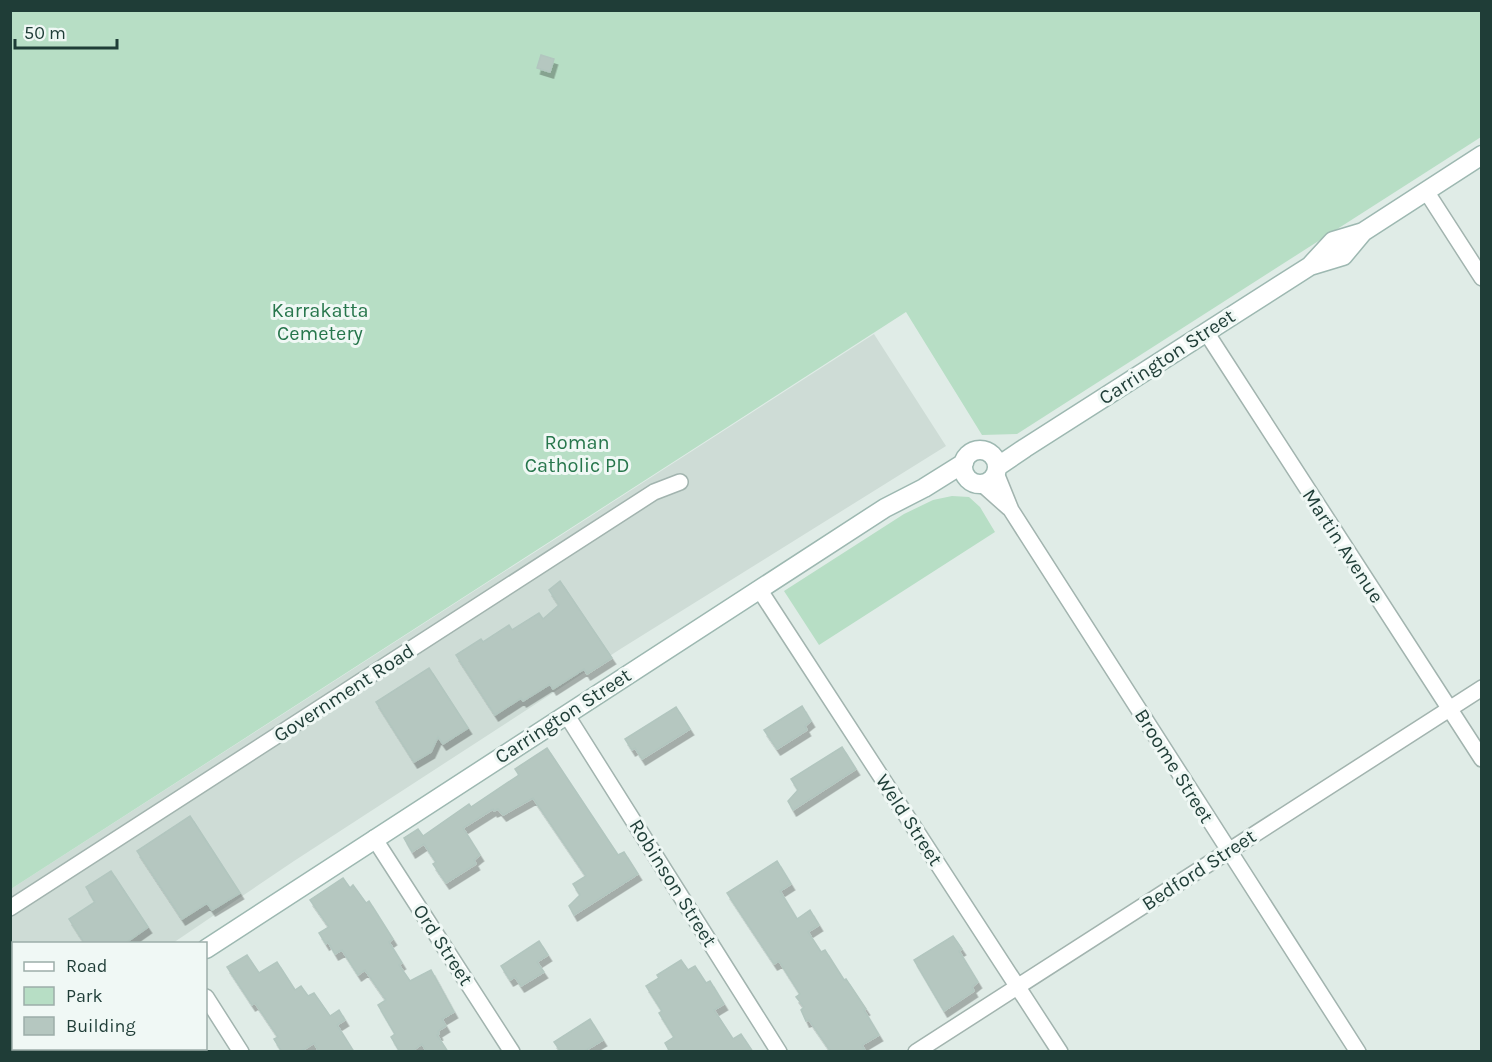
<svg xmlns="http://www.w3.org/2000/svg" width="1492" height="1062" viewBox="0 0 1492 1062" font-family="Karla,sans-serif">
<defs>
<filter id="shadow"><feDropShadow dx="3.5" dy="6" stdDeviation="0" flood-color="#0004"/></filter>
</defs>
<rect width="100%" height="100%" fill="#e0ece7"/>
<path fill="#cedcd6" d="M874 334 946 446 622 648 294 861 173 943 14 944V1048L18 1049 11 1052V889Z"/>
<path fill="#b7dec5" d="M11 11H1481V137L1017 434 982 435 906 312 11 889Z
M952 496 969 497 980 507 995 532 819 645 784 591 904 514 933 500Z"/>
<path fill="#b5c7c0" stroke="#b2c6bf" stroke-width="1.5" filter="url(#shadow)" d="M541 55 554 59 550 72 537 68Z
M560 581 612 658 587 674 584 669 553 689 550 684 523 701 521 698 495 715 456 655 481 639 483 642 509 625 512 630 539 613 543 619 559 605 549 590Z
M429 668 468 728 443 744 438 737 431 752 414 762 376 702Z
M802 706 811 721 805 726 807 730 777 749 764 730Z
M676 707 690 729 642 759 635 748 632 750 625 739Z
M842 747 856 769 793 810 788 801 798 790 791 779Z
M547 748 618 855 624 852 638 874 574 915 569 906 580 895 573 884 586 876 533 798 503 815 498 809 494 811 493 809 463 828 480 855 474 860 476 864 446 883 433 864 436 862 424 844 412 852 404 838 418 829 423 836 469 804 471 807 519 775 515 769Z
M190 816 240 893 212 910 207 903 182 919 137 851Z
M777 861 791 884 780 891 797 919 810 910 819 925 808 932 821 952 825 950 844 980 846 979 866 1009 864 1010 879 1035 862 1045 866 1052H831L809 1020 806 1021 801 1010 804 1007 796 997 800 994 779 961 774 964 727 893Z
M111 871 148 927 124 944H85L69 919 95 902 86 887Z
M343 878 350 888 353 885 366 903 369 901 393 939 389 942 402 963 399 965 410 981 431 970 454 1012 442 1019 446 1026 438 1031 439 1034 437 1035 448 1052H427L422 1044 411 1052H400L391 1037 395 1034 378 1005 386 1000 365 970 358 975 342 950 335 954 328 942 326 944 319 933 329 927 310 900Z
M953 936 962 949 959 951 978 982 972 987 974 991 944 1011 914 960Z
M539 941 548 955 537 962 544 972 521 986 515 977 510 980 501 966Z
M247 955 259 973 277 962 295 990 301 986 308 996 314 993 330 1016 339 1010 345 1020 337 1025 354 1052H319L314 1043 300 1052H282L274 1039 278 1037 255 1003 252 1005 227 967Z
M681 960 688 970 695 966 706 983 710 981 724 1004 714 1010 733 1039 741 1034 753 1052H670L665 1043 674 1037 659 1013 662 1011 646 986 659 978 657 975Z
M590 1019 603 1040 583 1052H561L554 1042Z"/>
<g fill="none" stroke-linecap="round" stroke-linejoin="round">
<defs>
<path id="street" d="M1426 191 1482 278
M1206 332 1482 759
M996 473 1011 510 1358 1052
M982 484 1009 508
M759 589 1060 1052
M566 714 779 1052
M374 838 512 1052
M10 908 654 492 680 482
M206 997 241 1052
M916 1052 1482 688"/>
<path id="secondary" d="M1310 266 1343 256 1363 232
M963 467a17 17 0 1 1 34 0a17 17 0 1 1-34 0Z
M997 467 1025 448 1310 266 1333 241 1363 232 1482 155
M206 949 885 508 924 488 964 463
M46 1052 51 1048"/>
</defs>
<use href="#street" stroke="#a2b4af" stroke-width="18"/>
<use href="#secondary" stroke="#9db8b1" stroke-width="21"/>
<use href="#street" stroke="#fff" stroke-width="15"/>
<use href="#secondary" stroke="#fff" stroke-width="18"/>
</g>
<g text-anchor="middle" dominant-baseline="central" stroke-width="6" stroke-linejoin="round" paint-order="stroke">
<g font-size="20" fill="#27764c" stroke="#f0f8f5">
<text x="320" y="310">Karrakatta<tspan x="320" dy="23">Cemetery</tspan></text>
<text x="577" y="442">Roman<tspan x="577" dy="23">Catholic PD</tspan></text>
</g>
<g font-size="20" fill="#1f3d37" stroke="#f0f8f5">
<text transform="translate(1167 357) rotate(-33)">Carrington Street</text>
<text transform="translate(1343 546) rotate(57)">Martin Avenue</text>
<text transform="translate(344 693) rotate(-33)">Government Road</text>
<text transform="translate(563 716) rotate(-33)">Carrington Street</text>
<text transform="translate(1174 766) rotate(58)">Broome Street</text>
<text transform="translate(909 820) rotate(57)">Weld Street</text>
<text transform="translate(1199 870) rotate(-33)">Bedford Street</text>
<text transform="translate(673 883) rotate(58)">Robinson Street</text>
<text transform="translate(443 945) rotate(57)">Ord Street</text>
</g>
</g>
<rect width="1492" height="1062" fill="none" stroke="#1f3d37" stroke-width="24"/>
<rect x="12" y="942" width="195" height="108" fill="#f0f8f5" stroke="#9cada9" stroke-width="1.5"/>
<rect x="24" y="962" width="30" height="9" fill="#ffffff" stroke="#9cada9" stroke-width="1.5"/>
<text x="66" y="972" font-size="18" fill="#1f3d37">Road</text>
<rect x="24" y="987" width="30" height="18" fill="#b7dec5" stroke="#9cada9" stroke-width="1.5"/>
<text x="66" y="1002" font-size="18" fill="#1f3d37">Park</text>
<rect x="24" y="1017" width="30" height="18" fill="#b5c7c0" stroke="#9cada9" stroke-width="1.5"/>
<text x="66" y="1032" font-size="18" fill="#1f3d37">Building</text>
<path d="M15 39v9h102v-9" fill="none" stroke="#1f3d37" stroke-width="3"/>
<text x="24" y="39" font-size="18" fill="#1f3d37" stroke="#f0f8f5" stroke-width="4.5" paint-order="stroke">50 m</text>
</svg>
